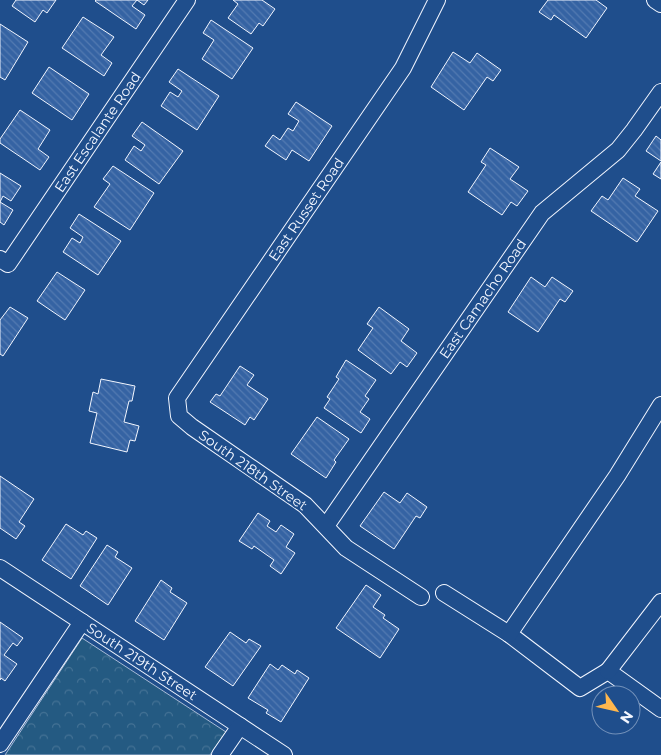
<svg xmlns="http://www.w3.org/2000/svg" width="661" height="755" viewBox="0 0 661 755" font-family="Montserrat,sans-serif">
<defs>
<pattern id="park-crowns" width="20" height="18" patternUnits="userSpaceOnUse" patternTransform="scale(1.25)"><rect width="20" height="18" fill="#245a82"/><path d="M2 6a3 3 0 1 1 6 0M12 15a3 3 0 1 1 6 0" fill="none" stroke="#447295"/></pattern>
<pattern id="building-back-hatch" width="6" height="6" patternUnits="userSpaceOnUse" patternTransform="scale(1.25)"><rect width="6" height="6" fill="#3563a3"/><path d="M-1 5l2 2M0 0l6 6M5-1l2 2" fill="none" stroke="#537ab1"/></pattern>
</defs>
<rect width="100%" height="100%" fill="#1f4e8c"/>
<path fill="url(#park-crowns)" stroke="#a8bbd7" d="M82 638 226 732 210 755H5Z"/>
<path fill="url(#building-back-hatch)" stroke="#f2f6ff" d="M16 0H56L47 13 43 10 35 22 12 6Z
M96 0H148L144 5 137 0 132 6 145 15 136 29 95 1Z
M233 0H262L275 9 263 26 259 23 251 34 228 18 238 4Z
M548 0H596L607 8 586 38 554 15 551 20 539 12Z
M83 17 114 37 101 55 112 63 104 76 62 48Z
M211 20 253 48 232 79 202 59 214 40 203 33Z
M0 24 28 42 5 80 0 77Z
M453 52 470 63 477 53 501 70 493 81 487 77 464 110 431 87Z
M49 67 89 94 72 120 32 93Z
M178 69 219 96 197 130 161 106 170 92 178 97 182 91 169 82Z
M296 102 332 126 309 161 292 150 286 160 265 146 273 135 280 140 288 128 293 131 299 121 288 114Z
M20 110 50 130 38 149 49 157 40 170 0 143V139Z
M142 122 183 151 159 184 125 160 134 146 141 151 145 145 132 136Z
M656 136 661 140V161L646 151Z
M490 148 519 167 510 179 528 191 517 206 511 202 502 215 468 192 486 165 481 162Z
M661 162V179L653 174Z
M113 166 154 193 130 230 94 207 110 184 103 179Z
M0 173 21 186 11 201 3 196 0 202Z
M623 178 640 189 635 196 658 211 637 242 591 211 602 196 608 200Z
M0 202 13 210 4 225 0 222Z
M79 214 121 241 98 275 63 252 72 238 80 243 83 237 70 228Z
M57 272 85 290 65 320 37 301Z
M531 277 545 287 552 277 573 291 565 302 560 299 538 332 508 312Z
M10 307 28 318 3 356 0 354V320Z
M379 307 409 329 401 341 417 353 407 367 400 362 391 374 358 350 373 328 367 324Z
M346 360 376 380 365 396 369 399 360 412 370 419 361 433 324 408 330 399 327 397 339 379 336 377Z
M240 366 254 375 247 385 268 399 254 420 250 417 245 425 210 402 216 394 220 396Z
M101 379 135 386 132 401H129L124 422 139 426 135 441 130 440 127 452 90 443 97 413 89 411 93 392 98 394Z
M317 417 349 439 334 460 336 462 326 478 291 454Z
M0 476 34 499 19 522 25 526 16 539 0 528Z
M384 492 400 503 407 493 427 507 420 518 416 516 394 549 360 526Z
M258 513 270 521 267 526 276 532 281 525 294 534 286 547 295 553 281 574 270 566 274 560 254 546 252 549 239 541Z
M66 524 83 535 86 531 97 538 71 579 42 560Z
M107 545 118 552 115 557 132 568 108 605 80 586Z
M161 580 172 588 170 592 187 603 164 640 135 621Z
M366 585 381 595 373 607 385 615 383 618 399 629 380 658 336 628Z
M0 622 23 638 17 646 13 643 4 655 17 664 5 681 1 678 0 680Z
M230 632 246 643 249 639 261 646 233 686 205 667Z
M270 664 278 670 282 665 295 674 297 670 309 678 281 722 266 713 268 710 248 698Z"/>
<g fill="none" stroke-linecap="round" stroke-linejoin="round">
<defs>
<g id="minor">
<path d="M655 0 661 4"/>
<path id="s1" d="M0 259 8 264 187 0"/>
<path id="s2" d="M326 526 542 213 618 150 634 130 661 92"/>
<path id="s3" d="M0 568 284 755"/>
<path d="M444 593 509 634 580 688 608 671 661 709"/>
<path id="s4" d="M421 597 346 548 305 505 192 427 179 416 177 398 403 68 437 0"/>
<path d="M509 634 617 476 661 405"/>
<path d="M608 671 661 602"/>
<path d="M0 744 82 622"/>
<path d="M220 755 240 726"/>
</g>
</defs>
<use href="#minor" stroke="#f2f6ff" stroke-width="18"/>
<use href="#minor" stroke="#1f4e8c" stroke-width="16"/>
</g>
<g text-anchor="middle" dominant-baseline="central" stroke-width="4" stroke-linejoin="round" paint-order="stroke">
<g font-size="14" fill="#f2f6ff" stroke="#1f4e8c">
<text stroke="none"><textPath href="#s1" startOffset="169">East Escalante Road</textPath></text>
<text stroke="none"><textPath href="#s4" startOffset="550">East Russet Road</textPath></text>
<text stroke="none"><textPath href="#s2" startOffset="276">East Camacho Road</textPath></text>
<text transform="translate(253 470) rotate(35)">South 218th Street</text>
<text stroke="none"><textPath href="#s3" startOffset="170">South 219th Street</textPath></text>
</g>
</g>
<g transform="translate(616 710) rotate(124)"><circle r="24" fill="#1f4e8c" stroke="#7391ba"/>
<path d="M0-4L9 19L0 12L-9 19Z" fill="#ffb74d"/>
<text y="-8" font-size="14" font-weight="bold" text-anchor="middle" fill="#f2f6ff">N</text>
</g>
</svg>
